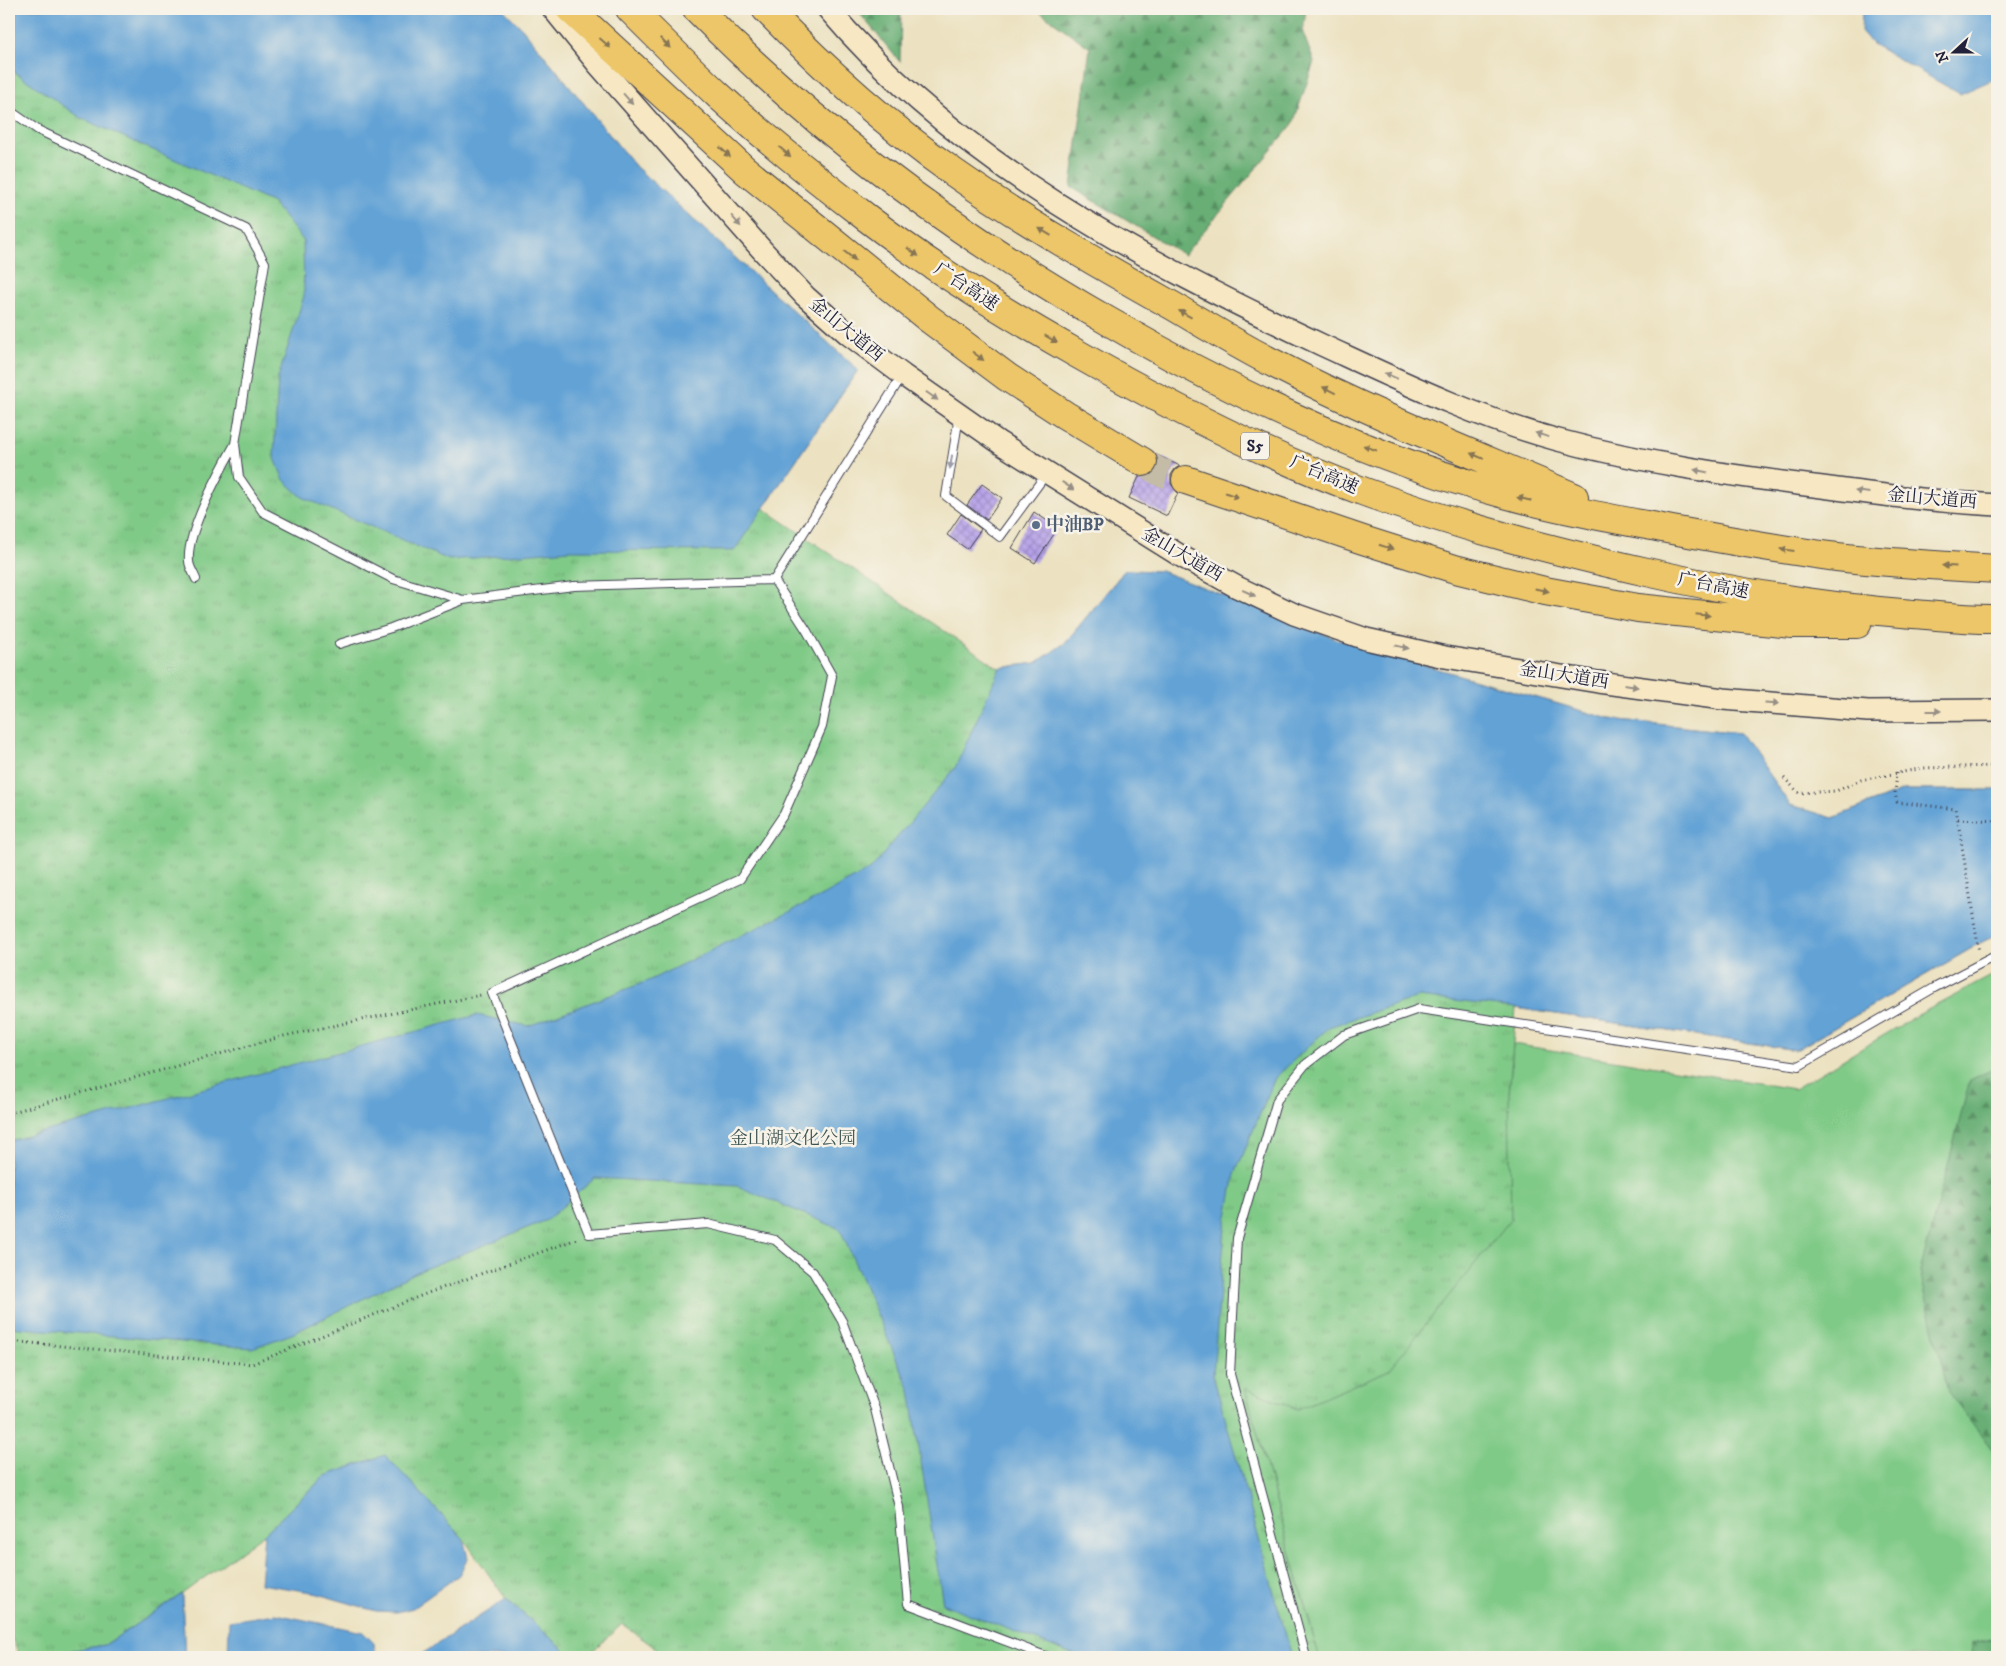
<svg xmlns="http://www.w3.org/2000/svg" width="2006" height="1666" viewBox="0 0 2006 1666" font-family="'IM FELL DW Pica','Noto Serif SC',serif">
<defs>
<pattern id="forest-firs" width="22" height="20" patternUnits="userSpaceOnUse" patternTransform="scale(1.25)"><rect width="22" height="20" fill="#68ae74"/><path d="M5 1l3.5 6h-7zM16 11l3.5 6h-7z" fill="#558d60"/></pattern>
<pattern id="park-tufts" width="24" height="20" patternUnits="userSpaceOnUse" patternTransform="scale(1.25)"><rect width="24" height="20" fill="#80ca87"/><path d="M3 7l-1-3M5 7V3M7 7l1-3M15 17l-1-3M17 17v-4M19 17l1-3" fill="none" stroke="#6ead75"/></pattern>
<pattern id="building-cross-hatch" width="8" height="8" patternUnits="userSpaceOnUse" patternTransform="scale(1.25)"><rect width="8" height="8" fill="#b49fea"/><path d="M0 0l8 8M0 8l8-8" fill="none" stroke="#9281bf"/></pattern>
</defs>
<rect width="100%" height="100%" fill="#f7f3e8"/>
<filter id="ink" filterUnits="userSpaceOnUse"><feTurbulence type="fractalNoise" baseFrequency=".02" numOctaves="2"/><feDisplacementMap in="SourceGraphic" scale="10" xChannelSelector="R" yChannelSelector="G"/><feConvolveMatrix kernelMatrix="1 2 1 2 8 2 1 2 1" color-interpolation-filters="sRGB"/></filter>
<filter id="wash" filterUnits="userSpaceOnUse"><feTurbulence type="fractalNoise" baseFrequency=".0096" numOctaves="4" result="noise"/><feDisplacementMap in="SourceGraphic" scale="20" xChannelSelector="R" yChannelSelector="G"/><feGaussianBlur stdDeviation="1.12" result="paint"/><feColorMatrix in="noise" values="0 0 0 0 0 0 0 0 0 0 0 0 0 0 0 0 0 1.4 0 .05"/><feComposite in="paint" operator="in"/></filter>
<g filter="url(#wash)">
<rect width="100%" height="100%" fill="#ece2c1"/>
<path fill="#80ca87" stroke="#517661" d="M1997 973V1657H1319L1245 1388 1298 1409 1509 1093 1513 1044 1794 1089 1916 1016Z"/>
<path fill="url(#forest-firs)" stroke="#456858" d="M856 9H901L900 62Z
M1036 9H1306L1303 33 1314 62 1293 124 1184 255 1071 187 1090 48Z
M1997 1067V1456L1948 1391 1920 1272 1970 1080Z
M1997 1638V1657H1970L1971 1643Z"/>
<path fill="url(#park-tufts)" stroke="#517661" d="M9 9H503L521 27 636 167 858 370 763 508 999 668 1036 663 1065 643 1125 570 1161 571 1342 641 1610 719 1740 733 1790 805 1833 818 1904 790H1997V935L1984 941 1796 1050 1516 1008 1509 1093 1511 1219 1389 1370 1298 1409 1245 1388 1319 1657H668L622 1624 586 1657H573L506 1599 463 1538 385 1455 325 1476 264 1534 182 1594 105 1645 31 1657H21L9 1633Z"/>
<path fill="#62a2d5" stroke="#426288" d="M9 9H503L521 27 636 167 858 370 734 551 570 550 449 560 302 497 284 480 274 456 278 378 304 296 303 240 273 203 81 118 9 68Z
M1862 9H1996L1997 71 1992 80 1960 94 1872 44 1861 31Z
M1125 570 1161 571 1342 641 1610 719 1740 733 1790 805 1833 818 1904 790H1997V935L1984 941 1796 1050 1516 1008 1418 997 1329 1027 1275 1078 1235 1174 1225 1227 1213 1375 1292 1657H1080L943 1604 910 1390 840 1229 737 1186 595 1178 547 1220 417 1272 292 1334 252 1348 9 1327V1141L477 1015 528 1026 648 981 822 896 871 869 955 768 1000 668 1036 663 1065 643Z
M385 1455 463 1538 468 1558 459 1575 413 1608 397 1612 376 1611 311 1592 260 1584 264 1534 325 1476Z
M182 1594 185 1657H31L105 1645Z
M506 1599 573 1657H417Z
M276 1614 363 1632 374 1643 376 1657H228L229 1621Z"/>
<g id="blocks">
<path fill="url(#building-cross-hatch)" d="M1157 455 1180 466 1175 469 1171 475V484L1178 493 1167 516 1129 498 1139 477 1150 476 1156 470 1159 463Z
M982 484 1002 498 987 520 967 505Z
M1034 512 1058 528 1035 563 1012 548Z
M961 514 981 529 967 549 947 535Z"/>
</g>
</g>
<g filter="url(#ink)">
<use href="#blocks" fill-opacity="0" stroke="#403f4f" stroke-width="1"/>
<g fill="none" stroke-linecap="round" stroke-linejoin="round">
<path stroke="#c4bca6" stroke-width="28" stroke-dasharray="28 14" stroke-linecap="butt" d="M1143 462 1160 472 1186 480"/>
<defs>
<path id="lane" d="M9 110 38 130 246 229 265 263 235 444 239 477 263 512 393 579 463 600 574 586 774 580 807 631 832 676 822 727 784 814 740 879 492 993 589 1234 708 1224 775 1240 813 1272 842 1321 875 1409 899 1507 908 1604 1048 1657
M959 416 946 496 1000 537 1047 473
M196 579C194 574 189 567 189 561 186 533 221 469 235 444
M774 580 902 376
M339 644 391 628 463 600
M1306 1657 1230 1374 1237 1238 1277 1100 1305 1065 1344 1035 1419 1009 1799 1066 1934 988 1997 955"/>
<path id="secondary" d="M553 9 596 62 763 251 805 296 848 334 903 375 1000 443 1179 555 1237 587 1294 614 1366 639 1445 657 1598 682 1723 699 1868 711 1997 710
M828 9C958 163 1142 260 1322 345 1398 380 1476 418 1558 440 1644 463 1733 476 1822 487 1880 495 1939 502 1997 505"/>
<path id="highway" d="M570 9 745 170 928 318 1007 377 1065 415 1143 462
M630 9C659 38 688 67 718 95 765 138 816 179 867 218 932 268 1002 311 1074 352 1167 405 1264 455 1365 492 1457 526 1551 550 1647 572 1734 592 1823 607 1913 614 1941 616 1969 620 1997 619
M697 9C818 132 958 235 1108 321 1232 393 1362 455 1501 493 1557 509 1615 519 1672 530 1727 540 1782 550 1837 557 1890 563 1944 566 1997 569
M766 9C823 68 885 124 953 172 1023 221 1098 264 1173 306 1207 326 1241 347 1277 365 1373 415 1474 454 1574 497
M1186 480 1363 540 1455 569 1545 591 1638 608 1724 617 1792 624H1857"/>
</defs>
<use href="#lane" stroke="#403f4f" stroke-width="10"/>
<use href="#secondary" stroke="#403f4f" stroke-width="24"/>
<use href="#highway" stroke="#403f4f" stroke-width="30"/>
<path stroke="#403f4f" stroke-width="3" stroke-dasharray="1 4" stroke-linecap="butt" d="M1897 772 1895 793 1897 802 1956 809 1979 952
M1784 778 1799 793 1836 791 1861 780 1924 768 1997 766
M1958 819 1997 821
M9 1113 284 1036 481 995
M9 1341 252 1364 428 1293 577 1239"/>
<use href="#lane" stroke="#fff" stroke-width="8"/>
<use href="#secondary" stroke="#f7e8c3" stroke-width="21"/>
<use href="#highway" stroke="#ecc669" stroke-width="28"/>
</g>
<defs><path id="oneway-solid" d="M-6-.8H1V-3.2L6.5 0L1 3.2V.8H-6Z" transform="scale(1.25)"/></defs>
<g fill="#877452">
<use href="#oneway-solid" transform="translate(605 43) rotate(42)"/>
<use href="#oneway-solid" transform="translate(665 43) rotate(45)"/>
<use href="#oneway-solid" transform="translate(725 152) rotate(42)"/>
<use href="#oneway-solid" transform="translate(785 152) rotate(41)"/>
<use href="#oneway-solid" transform="translate(1045 232) rotate(-149)"/>
<use href="#oneway-solid" transform="translate(913 252) rotate(36)"/>
<use href="#oneway-solid" transform="translate(850 256) rotate(39)"/>
<use href="#oneway-solid" transform="translate(1185 314) rotate(-151)"/>
<use href="#oneway-solid" transform="translate(1051 339) rotate(30)"/>
<use href="#oneway-solid" transform="translate(978 356) rotate(37)"/>
<use href="#oneway-solid" transform="translate(1329 390) rotate(-154)"/>
<use href="#oneway-solid" transform="translate(1370 448) rotate(-159)"/>
<use href="#oneway-solid" transform="translate(1477 456) rotate(-157)"/>
<use href="#oneway-solid" transform="translate(1232 495) rotate(20)"/>
<use href="#oneway-solid" transform="translate(1524 499) rotate(-167)"/>
<use href="#oneway-solid" transform="translate(1386 547) rotate(18)"/>
<use href="#oneway-solid" transform="translate(1787 550) rotate(-172)"/>
<use href="#oneway-solid" transform="translate(1949 566) rotate(-177)"/>
<use href="#oneway-solid" transform="translate(1542 590) rotate(12)"/>
<use href="#oneway-solid" transform="translate(1703 615) rotate(6)"/>
</g>
<g fill="#978f86">
<use href="#oneway-solid" transform="translate(628 99) rotate(49)"/>
<use href="#oneway-solid" transform="translate(736 221) rotate(49)"/>
<use href="#oneway-solid" transform="translate(1391 376) rotate(-157)"/>
<use href="#oneway-solid" transform="translate(932 396) rotate(35)"/>
<use href="#oneway-solid" transform="translate(1542 435) rotate(-162)"/>
<use href="#oneway-solid" transform="translate(1701 471) rotate(-169)"/>
<use href="#oneway-solid" transform="translate(1068 486) rotate(33)"/>
<use href="#oneway-solid" transform="translate(1862 492) rotate(-173)"/>
<use href="#oneway-solid" transform="translate(1249 593) rotate(25)"/>
<use href="#oneway-solid" transform="translate(1402 647) rotate(13)"/>
<use href="#oneway-solid" transform="translate(1631 686) rotate(8)"/>
<use href="#oneway-solid" transform="translate(1772 703) rotate(4)"/>
<use href="#oneway-solid" transform="translate(1934 711)"/>
</g>
<use fill="#9c9ca7" href="#oneway-solid" transform="translate(951 462) rotate(99)"/>
</g>
<circle fill="#5c6f8a" stroke="#f7f3e8" stroke-width="2" cx="1036" cy="525" r="5"/>
<g text-anchor="middle" dominant-baseline="central" stroke-width="5" stroke-linejoin="round" paint-order="stroke">
<rect fill="#f7f3e8" stroke="#62616f" stroke-width="1" x="1241" y="432.5" width="28" height="27" rx="4"/>
<g font-size="16" font-weight="bold" fill="#22223b">
<text x="1255" y="446">S5</text>
</g>
<g font-size="18" fill="#22223b" stroke="#f7f3e8">
<text transform="translate(966 287) rotate(33)">广台高速</text>
<text transform="translate(846 330) rotate(39)">金山大道西</text>
<text transform="translate(1324 475) rotate(23)">广台高速</text>
<text transform="translate(1932 499) rotate(5)">金山大道西</text>
<text transform="translate(1182 555) rotate(30)">金山大道西</text>
<text transform="translate(1713 586) rotate(11)">广台高速</text>
<text transform="translate(1564 676) rotate(9)">金山大道西</text>
</g>
<g font-size="18" font-weight="bold" fill="#4e5e75" stroke="#f7f3e8" text-anchor="start">
<text x="1046" y="525">中油BP</text>
</g>
<g font-size="18" fill="#3e5452" stroke="#f7f3e8">
<text x="793" y="1139">金山湖文化公园</text>
</g>
</g>
<rect width="2006" height="1666" fill="none" stroke="#f7f3e8" stroke-width="30"/>
<g transform="translate(1954 52) rotate(249)" stroke="#f7f3e8" stroke-width="4" paint-order="stroke">
<path d="M0-4L9 19L0 12L-9 19Z" fill="#22223b"/>
<text y="-8" font-size="14" font-weight="bold" text-anchor="middle" fill="#22223b">N</text>
</g>
</svg>
